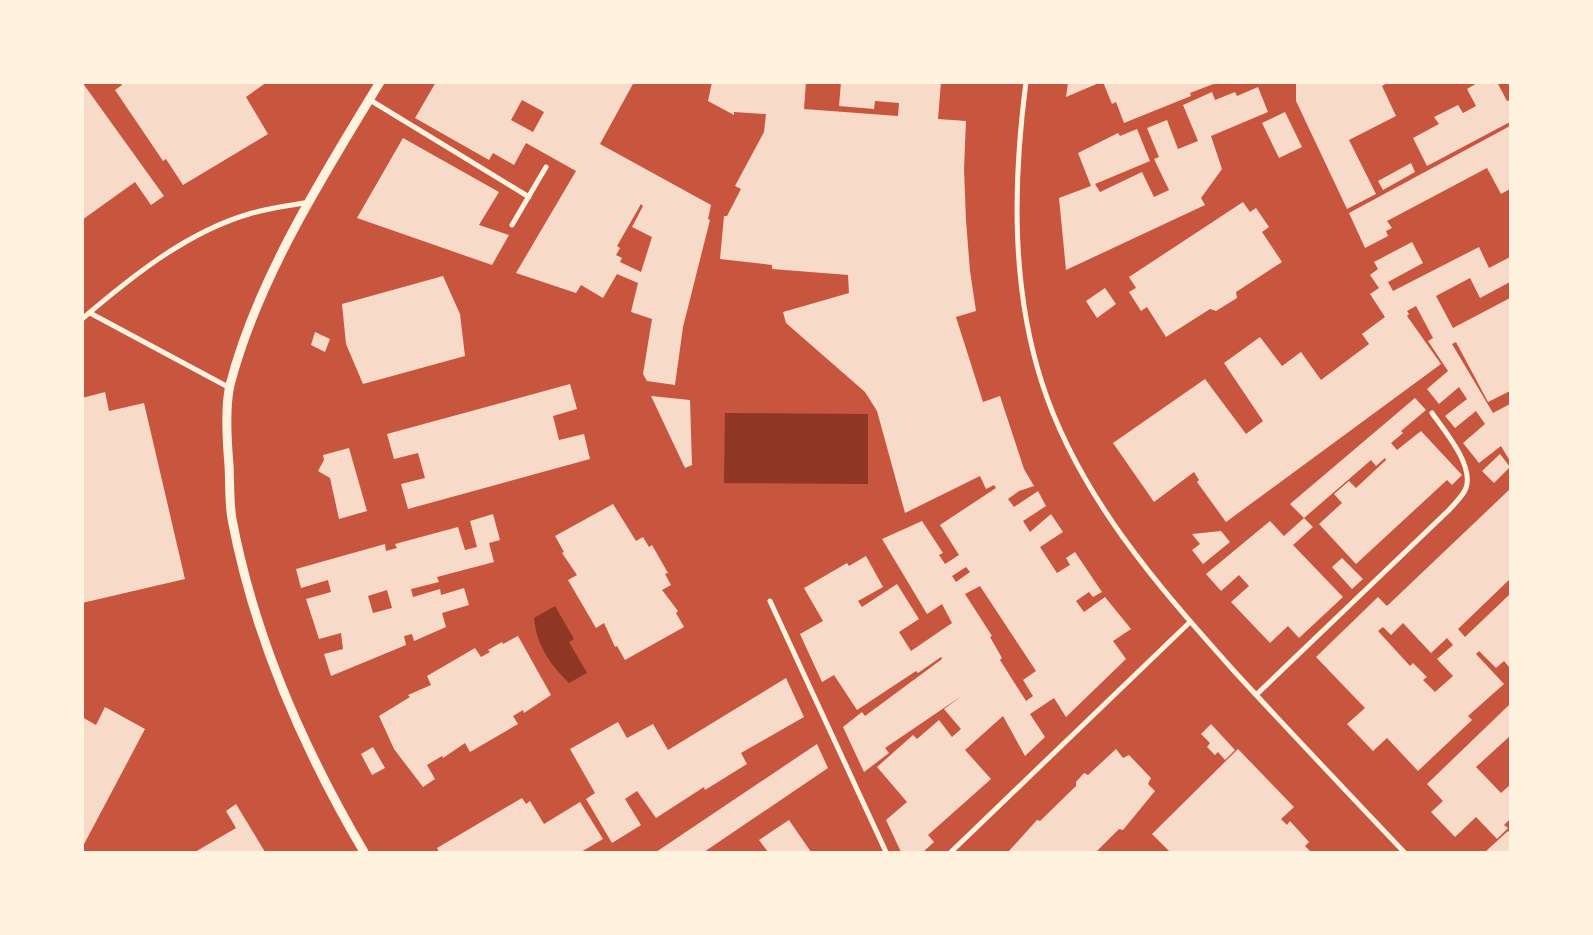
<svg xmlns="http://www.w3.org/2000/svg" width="1593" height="935" viewBox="0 0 1593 935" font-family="Signika,sans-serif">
<rect width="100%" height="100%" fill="#c8553d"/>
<path fill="#8f3625" d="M725 413 868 414V484L724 483Z
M555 606 574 639 569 642 587 673 569 683C549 663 537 646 534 618Z"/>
<path fill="#f7dbc8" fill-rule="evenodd" d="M82 82 164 196 151 205 135 182 82 220Z
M120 82H267L246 97 268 134 183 185 166 159 163 161 115 90 122 85Z
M436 82H634L600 144 711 205 708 219 710 220 683 327 675 385 647 381 643 374 652 319 631 312 638 283 617 274 603 298 581 285 576 293 516 273 576 171 526 143 514 165 493 153 489 160 415 118ZM522 100 544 112 533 132 511 120ZM641 204 643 206 632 227 652 237 641 272 620 262 622 258 616 255 620 248 617 246Z
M712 82H806L804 109 898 116 899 103 875 101 874 109 839 106 841 82H941L938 119 966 121 964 169 966 220 970 271 976 311 956 317 983 402 1000 396 1024 469 1034 486 1019 491 1008 499 1014 507 1038 491 1046 506 1023 521 1030 532 1051 514 1063 532 1040 547 1053 567 1057 573 1070 565 1066 558 1075 552 1102 592 1093 597 1089 592 1076 601 1084 612 1105 597 1131 629 1113 641 1126 659 1066 717 1054 698 1030 714 1045 737 1025 756 1003 716 965 750 991 779 928 835 934 842 923 852H901L886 820 907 802 877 767 913 735 917 739 939 720 952 737 961 729 944 709 963 695 885 748 889 753 864 772 843 727 862 712 865 716 942 659 941 657 918 673 916 671 857 710 834 675 822 682 800 634 823 621 804 588 847 563 849 566 866 556 883 587 858 601 862 607 897 584 919 619 899 632 911 651 952 623 942 604 927 614 882 539 922 521 943 553 939 555 945 564 959 555 940 525 996 488 994 485 986 489 980 476 905 513 877 411 865 392 786 323 783 312 849 293 848 275 772 269V265L720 259 724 216H727L741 189 735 186 764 132 766 114 734 112V115L708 101ZM966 567 970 572 956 582 952 576ZM980 586 1036 671 1023 680 1033 696 1026 701 1000 660 1002 658 990 637 992 636 965 594Z
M1103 82H1216V83L1190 93 1191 96 1124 123 1116 102 1112 104Z
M1296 82H1389L1382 86 1396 116 1349 140 1376 194 1347 209 1296 101Z
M1479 82H1497L1507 101 1510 100V122L1427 166 1413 138 1439 124 1434 117 1458 105 1463 113 1476 106 1467 89Z
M1068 83H1099L1066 97Z
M1258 87 1268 112 1211 136 1222 169 1201 198 1205 205 1066 270 1059 198 1091 186 1078 153 1118 133 1120 136 1137 129 1150 161 1095 184 1100 192 1142 172 1154 197 1169 190 1154 159 1159 157 1147 128 1167 120 1178 149 1198 141 1183 105 1212 92 1215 100 1235 92 1237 96Z
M1285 112 1302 147 1279 158 1262 123Z
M1510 126V189L1501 194 1487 168 1387 221 1392 228 1386 231 1388 236 1365 248 1349 213Z
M403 138 499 192 479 225 509 235 492 265 357 218Z
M1411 163 1415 172 1383 190 1378 181Z
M1243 202 1250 212 1256 208 1269 227 1262 232 1282 262 1236 292 1237 298 1216 311 1210 309 1166 337 1147 307 1141 311 1129 292 1136 288 1129 277Z
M1412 242 1423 263 1388 282 1393 291 1479 247 1489 268 1510 257V282L1480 298 1470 278 1436 296 1453 328 1510 298V391L1488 402 1456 342 1452 344 1493 413 1510 404V461L1501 446 1479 463 1463 443 1485 424 1476 411 1455 428 1445 416 1467 399 1459 387 1439 404 1427 389 1448 371 1428 341 1433 338 1416 306 1407 311 1409 314 1407 316 1441 364 1226 522 1197 482 1199 480 1194 472 1154 502 1113 443 1205 379 1246 434 1263 421 1224 363 1260 337 1282 366 1301 352 1321 380 1369 344 1362 334 1385 317 1370 294 1379 288 1370 275 1378 269 1374 262Z
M443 276 460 314 465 356 363 384 346 344 342 304Z
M1105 288 1116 304 1097 318 1086 301Z
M315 332 330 339 325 352 311 345Z
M570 384 577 409 553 416 559 440 584 434 590 459 408 509 401 484 425 478 418 453 394 459 387 434Z
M105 392 109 411 144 403 185 579 82 603V398Z
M651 396 690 400 692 465 685 468Z
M1415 398 1426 410 1401 431 1403 433 1391 443 1397 450 1421 431 1462 475 1452 485 1447 480 1356 564 1319 524 1342 503 1334 494 1349 481 1356 488 1386 460 1385 458 1376 466 1371 460 1304 518 1290 504Z
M349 448 367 511 339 519 330 478 318 471 324 460 323 455Z
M1500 454 1510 467 1494 483 1482 471Z
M1510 489V579L1458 629 1465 637 1510 594V668L1504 661 1496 668 1479 651 1476 654 1504 684 1468 716 1472 720 1418 771 1387 738 1373 751 1347 724 1365 708 1316 657 1378 597 1387 606ZM1403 623 1431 653 1447 638 1453 645 1437 659 1453 676 1435 692 1423 680 1427 677 1413 663 1410 666 1378 631 1383 627 1391 635Z
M613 504 636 541 643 537 649 547 652 545 668 573 665 574 671 585 662 590 678 611 676 613 684 627 625 660 617 646 615 647 604 623 596 628 568 580 577 575 562 553 564 552 555 536Z
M493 514 500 540 489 543 494 562 437 577 439 582 411 589 413 597 440 589 441 595 464 588 469 605 442 613 446 627 414 641 412 634 404 636 406 645 331 676 324 654 343 649 341 633 319 639 306 599 331 592 328 580 301 588 296 569 385 544 386 551 397 548 395 544 458 527 465 550 477 547 470 521ZM387 590 392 608 373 613 368 596Z
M1304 518 1313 527 1293 545 1343 597 1299 638 1288 626 1270 643 1231 602 1249 586 1239 575 1221 591 1206 574 1270 521 1284 536Z
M1221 531 1230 542 1203 564 1192 550 1200 544 1192 534Z
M1342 558 1363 579 1352 589 1332 567Z
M518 636 551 695 524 713 523 710 513 716 518 724 470 752 465 743 443 758 442 756 427 765 435 779 423 787 394 749 379 716 410 697 408 695 431 685 427 676 475 648 481 657 490 652 488 650 502 642 503 644Z
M786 678 804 717 741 753 747 764 705 790 704 787 656 818 637 791 625 799 641 825 612 843 586 799 595 793 570 749 618 722 627 738 653 724 668 750Z
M1510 704V736L1476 767 1501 793 1510 785V819L1504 825 1508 828 1497 839 1476 817 1455 837 1431 812 1443 801 1427 784Z
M105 707 145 729 82 848V717L96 725Z
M1211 724 1235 750 1225 760 1218 752 1215 755 1207 747 1210 743 1201 734Z
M817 744 828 768 704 852H656Z
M373 747 385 768 372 775 361 754Z
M1116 749 1123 758 1129 755 1151 778 1148 784 1155 791 1123 830 1119 829 1096 852H1008L1037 820 1040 821 1076 786V782L1084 773 1088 775Z
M1238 749 1294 807 1281 819 1287 825 1290 821 1309 842 1305 846 1311 852H1170L1152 834Z
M522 798 526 804 530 801 544 824 580 802 603 839 581 852H439L437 848Z
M236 804 265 852H195L236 828 226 811Z
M789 820 811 852H768L759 840Z
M1508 831 1510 833V852H1485Z"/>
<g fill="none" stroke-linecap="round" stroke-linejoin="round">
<path stroke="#fff3e0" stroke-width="5" d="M1026 82C1013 182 1011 287 1042 383 1078 495 1157 585 1234 671 1290 732 1347 792 1404 852
M370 100 529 197
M512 225 546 167
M90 313 230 388
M82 319C131 277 187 232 249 214 268 208 289 206 309 202
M770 601 886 852
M1256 695 1449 510C1455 503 1463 496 1466 488 1474 465 1444 430 1432 413
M951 852 1190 622"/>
<path stroke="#fff3e0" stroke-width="9" d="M364 852C304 750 254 636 232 519 229 501 230 482 229 465 227 442 225 407 230 385 257 280 324 174 380 82"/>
</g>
<rect width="1593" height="935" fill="none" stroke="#fff3e0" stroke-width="168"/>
</svg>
